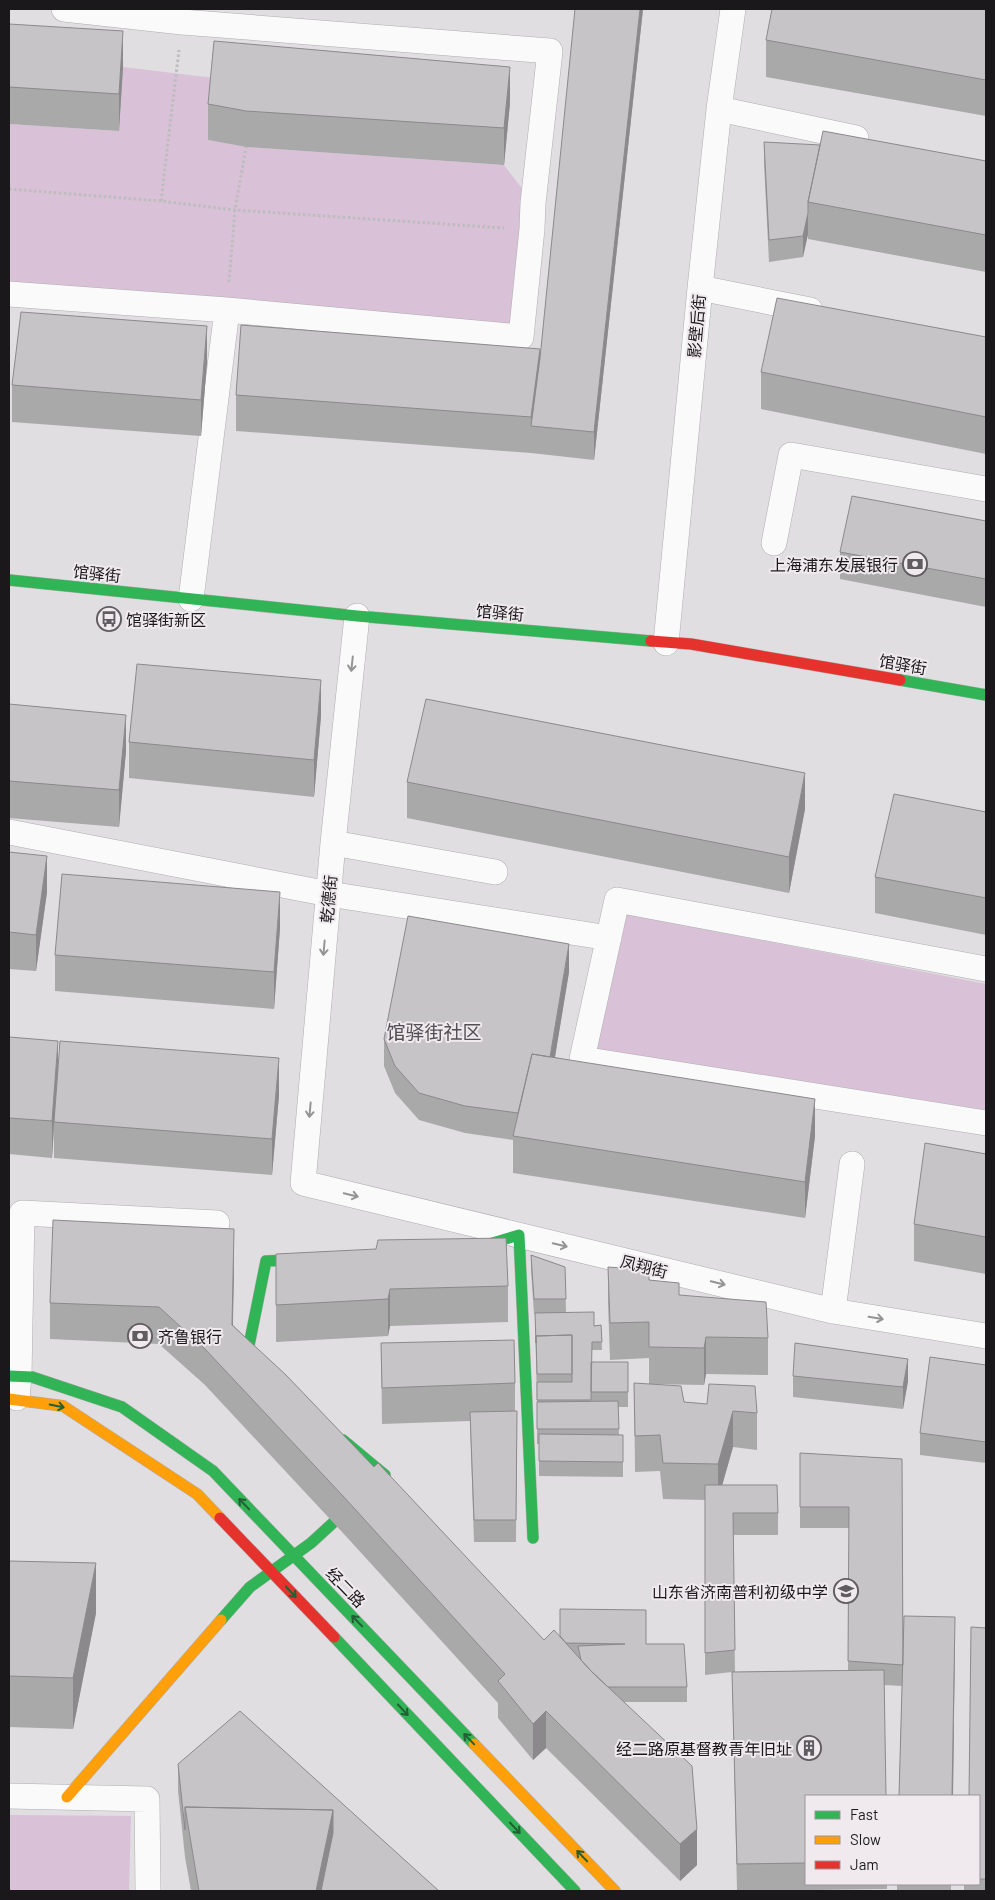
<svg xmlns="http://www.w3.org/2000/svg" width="995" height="1900" viewBox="0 0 995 1900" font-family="Barlow,'Noto Sans SC',sans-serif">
<rect width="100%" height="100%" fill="#e1dee1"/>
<path fill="#d9c1d7" d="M123 67 214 78 208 140 246 147 504 165 533 203 521 337 9 294V124L119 131Z
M627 914 986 984V1110L597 1049Z
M9 1815 131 1816 129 1891H9Z"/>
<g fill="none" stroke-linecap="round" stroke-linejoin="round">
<defs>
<path id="street" d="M719 109 856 138
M700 288 810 310
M9 294 227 310 521 337 532 229 533 203 550 51 182 22 64 9
M774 543 791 455 986 489
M191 599 227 310
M357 616 333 843 303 1183 833 1311 986 1336
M666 643 700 288 719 109 733 9
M9 832 329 894 609 938
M333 843 495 872
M986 969 617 900 582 1059 986 1123
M833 1311 852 1164
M17 1398 19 1376 22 1213 217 1223
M9 1796 147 1799 148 1891"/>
<path id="fast" d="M9 580 357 616 651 641
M900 680 986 695
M469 1250 519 1235 533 1538
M264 1370 247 1355 266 1261 314 1259
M9 1376 32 1377 122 1407 213 1471 474 1744
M221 1620 250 1587 311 1543 385 1475 343 1440
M334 1637 575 1891"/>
<path id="slow" d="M9 1399 63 1406 197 1494 220 1518
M474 1744 615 1891
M67 1797 221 1620"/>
<path id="jam" d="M651 641 691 644 900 680
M220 1518 334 1637"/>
</defs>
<use href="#street" stroke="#afadaf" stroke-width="26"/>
<use href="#fast" stroke="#afadaf" stroke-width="12"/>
<use href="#slow" stroke="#afadaf" stroke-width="12"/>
<use href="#jam" stroke="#afadaf" stroke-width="12"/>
<path stroke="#bebdbe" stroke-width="3" stroke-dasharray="2.5 2.5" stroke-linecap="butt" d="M9 189 161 201 235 210 504 228
M161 201 179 50
M229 282 235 210 246 147"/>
<use href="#street" stroke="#fafafa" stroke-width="25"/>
<use href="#fast" stroke="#30b455" stroke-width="11"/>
<use href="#slow" stroke="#ff9f0a" stroke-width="11"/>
<use href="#jam" stroke="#e5322d" stroke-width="11"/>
</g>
<path fill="#aaa9aa" d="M643 9 594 460 531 453 236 431V395L540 358Z
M986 9V116L766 77V40Z
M9 24 123 67 119 131 9 124Z
M510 103 504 165 246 147 208 140V104Z
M764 142 986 161V272L808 239V234L803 257 769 262 764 164Z
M986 337V454L761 409V372Z
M207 362 201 436 12 422V385Z
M986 521V607L840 579V552Z
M9 704 126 751 119 827 9 818Z
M321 716 314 797 129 778V742Z
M407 782 805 809 789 893 407 818Z
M986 812V935L875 913V877Z
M9 852 47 892 36 971 9 969Z
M280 928 274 1009 55 991V955Z
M569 972 555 1057 815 1136 805 1218 513 1173V1140L465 1133 419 1120 395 1093 384 1066V1039Z
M9 1037 58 1068 279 1095 272 1175 54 1158V1131L52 1158 9 1154Z
M986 1154V1274L914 1261V1224Z
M276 1254 508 1286V1322L390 1326 388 1336 276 1342Z
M531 1255 565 1267 566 1312 594 1326 601 1325 602 1350H592L591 1362H628V1407H618L619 1435H623V1477L539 1476V1444H537V1408L535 1314H534L531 1270Z
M234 1266 233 1325 374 1467 544 1640 560 1636 646 1644 687 1687V1702H624L697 1865 680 1881 546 1748 533 1760 498 1718V1703L343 1533 205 1385 159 1344 50 1339V1303Z
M608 1267 649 1280 768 1338V1375L706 1374 704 1385 649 1384V1358L610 1360 608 1303Z
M381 1343 515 1383V1411H517L516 1542H474L470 1421 382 1424Z
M986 1365V1463L920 1455V1433Z
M793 1376 908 1381 903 1409 793 1397Z
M634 1383 684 1402 757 1413V1450L733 1447 722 1485 778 1513V1535H733L735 1672 848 1670 849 1528H800V1453L902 1459 903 1665 955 1645 953 1796H899L902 1686 884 1685 806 1796V1884H887V1889L737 1891 732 1672 705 1675V1500L663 1499 660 1471 635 1472Z
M9 1561 96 1613 73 1729 9 1727Z
M986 1628V1891H964V1884H979V1796Z
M178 1764 439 1891H191L185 1857 178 1791Z
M897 1884H951V1891H897Z"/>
<path fill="#8b898b" d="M640 9H643L594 460V432Z
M123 31V67L119 131V94Z
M510 67V103L504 165V128Z
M808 213V234L803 257V236Z
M207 326V362L201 436V400Z
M540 349V385L531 426V417Z
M321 680V716L314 797V760Z
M126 715V751L119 827V790Z
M805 773V809L789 893V857Z
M47 856V892L36 971V935Z
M280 892V928L274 1009V972Z
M569 944V972L549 1093V1065Z
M58 1041V1077L54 1122 52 1158V1121Z
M279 1058V1095L272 1175V1139Z
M815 1099V1136L805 1218V1182Z
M234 1229V1266L232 1361V1325Z
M390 1289V1326L388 1336V1299Z
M706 1337V1374L704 1385V1348Z
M908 1359V1381L903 1409V1387Z
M733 1411V1447L718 1500V1464Z
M96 1563V1613L73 1729V1678Z
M955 1617 953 1796H952Z
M546 1711V1748L533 1760V1724Z
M333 1810V1861L326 1891H316Z
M697 1829V1865L680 1881V1844Z"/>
<path fill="#c6c4c6" stroke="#8b898b" d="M575 9H640L594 432 531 426 540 358Z
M772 9H986V80L766 40Z
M9 24 123 31 119 94 9 87Z
M214 41 510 67 504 128 246 111 208 104Z
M823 131 986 161V235L808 202Z
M764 142 820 145 808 202V213L803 236 769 240Z
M777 298 986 337V417L761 372Z
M21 312 207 326 201 400 12 385Z
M241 325 540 349 531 417 236 395Z
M852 496 986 521V579L840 552Z
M137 664 321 680 314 760 129 742Z
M426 699 805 773 789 857 407 782Z
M9 704 126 715 119 790 9 781Z
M894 794 986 812V898L875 877Z
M9 852 47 856 36 935 9 932Z
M62 874 280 892 274 972 55 955Z
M408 916 569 944 550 1057 532 1054 518 1113 465 1106 419 1093 395 1066 384 1039Z
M9 1037 58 1041 52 1121 9 1118Z
M60 1041 279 1058 272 1139 54 1122Z
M532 1054 815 1099 805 1182 513 1136Z
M925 1143 986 1154V1237L914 1224Z
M53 1220 234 1229 232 1325 286 1375 374 1467 378 1463 544 1640 554 1630 591 1671 692 1766 697 1829 680 1844 546 1711 533 1724 498 1681 505 1674 343 1496 205 1349 159 1307 50 1303Z
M506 1238 508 1286 390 1289 388 1299 276 1305V1254L376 1249 378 1240Z
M531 1255 565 1267 566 1299H534Z
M608 1267 649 1270V1280L679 1283V1295L766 1302 768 1338 706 1337 704 1348 649 1347V1322L610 1323Z
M594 1312V1326L601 1325 602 1342H592L591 1400H537V1382H572V1335L536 1336V1343L535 1313Z
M572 1335V1374H537L536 1336Z
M514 1340 515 1383 382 1388 381 1343Z
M795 1343 908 1359 903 1387 793 1376Z
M930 1357 986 1365V1442L920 1433Z
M591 1362H628V1392H591Z
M634 1383 681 1386 684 1402 707 1404 709 1384 755 1386 757 1413 733 1411 718 1464 663 1463 660 1435 635 1436Z
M618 1401 619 1429H537V1402Z
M517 1411 516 1520H474L470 1412Z
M539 1434 623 1435V1462L539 1461Z
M800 1453 902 1459 903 1665 848 1661 849 1507H800Z
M705 1485H777L778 1513H733L735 1650 705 1653Z
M9 1561 96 1563 73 1678 9 1676Z
M560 1609 646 1610V1644H684L687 1687H608L591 1671 581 1660 578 1646 625 1644 566 1643 560 1636Z
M904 1616 955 1617 952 1796H899Z
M971 1627 986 1628V1879H979V1796H969Z
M884 1670 886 1796H806V1863L737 1864 732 1672Z
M240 1711 439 1891H321L333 1833V1810L185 1807V1830L178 1764Z
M185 1807 333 1810 316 1891H199Z"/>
<defs><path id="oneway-shaft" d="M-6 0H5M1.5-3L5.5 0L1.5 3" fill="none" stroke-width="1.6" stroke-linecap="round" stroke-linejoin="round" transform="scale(1.25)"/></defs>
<g stroke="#959495">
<use href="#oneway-shaft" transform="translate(352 664) rotate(96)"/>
<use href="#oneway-shaft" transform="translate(324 948) rotate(95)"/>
<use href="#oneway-shaft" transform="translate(310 1110) rotate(95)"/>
<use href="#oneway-shaft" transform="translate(351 1195) rotate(14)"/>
<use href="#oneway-shaft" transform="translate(560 1245) rotate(14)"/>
<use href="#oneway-shaft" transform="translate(718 1283) rotate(14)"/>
<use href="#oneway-shaft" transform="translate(876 1318) rotate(9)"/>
</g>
<g stroke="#245e35">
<use href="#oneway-shaft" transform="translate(57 1406) rotate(11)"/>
<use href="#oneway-shaft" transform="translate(244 1504) rotate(-134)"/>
<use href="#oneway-shaft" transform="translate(291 1592) rotate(47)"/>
<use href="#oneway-shaft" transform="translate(357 1621) rotate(-134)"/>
<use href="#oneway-shaft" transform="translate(403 1710) rotate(47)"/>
<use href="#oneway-shaft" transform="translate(469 1739) rotate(-134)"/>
<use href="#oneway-shaft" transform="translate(515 1828) rotate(47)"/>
<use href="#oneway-shaft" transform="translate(582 1856) rotate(-134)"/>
</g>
<defs>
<symbol id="bank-ring" viewBox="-11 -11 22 22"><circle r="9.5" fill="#f0eaef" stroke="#605d60" stroke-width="1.5"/><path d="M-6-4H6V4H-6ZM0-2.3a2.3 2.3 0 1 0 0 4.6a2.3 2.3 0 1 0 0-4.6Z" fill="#605d60"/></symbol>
<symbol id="bus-ring" viewBox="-11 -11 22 22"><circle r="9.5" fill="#f0eaef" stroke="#605d60" stroke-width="1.5"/><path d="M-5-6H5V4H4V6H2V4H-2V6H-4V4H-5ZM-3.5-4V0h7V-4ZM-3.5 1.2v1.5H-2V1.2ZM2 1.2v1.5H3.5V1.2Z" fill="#605d60"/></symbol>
<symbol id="school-ring" viewBox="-11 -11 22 22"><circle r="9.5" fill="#f0eaef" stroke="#605d60" stroke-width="1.5"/><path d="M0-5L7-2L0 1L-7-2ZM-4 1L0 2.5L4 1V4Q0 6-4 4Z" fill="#605d60"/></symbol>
<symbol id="building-ring" viewBox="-11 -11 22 22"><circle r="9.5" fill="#f0eaef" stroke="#605d60" stroke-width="1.5"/><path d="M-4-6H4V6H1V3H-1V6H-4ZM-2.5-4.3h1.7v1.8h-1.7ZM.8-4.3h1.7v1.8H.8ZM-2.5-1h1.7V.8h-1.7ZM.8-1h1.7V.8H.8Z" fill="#605d60"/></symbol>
</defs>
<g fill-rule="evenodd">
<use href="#bank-ring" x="901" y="550" width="28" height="28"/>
<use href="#bus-ring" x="95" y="605" width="28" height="28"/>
<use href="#bank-ring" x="126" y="1322" width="28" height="28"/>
<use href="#school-ring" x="832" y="1577" width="28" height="28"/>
<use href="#building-ring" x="795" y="1734" width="28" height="28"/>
</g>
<g text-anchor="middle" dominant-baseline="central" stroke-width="4" stroke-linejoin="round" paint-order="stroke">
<g font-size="16" fill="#1a181a" stroke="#f0eaef">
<text transform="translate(696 326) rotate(-85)">影壁后街</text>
<text transform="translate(97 573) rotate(6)">馆驿街</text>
<text transform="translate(500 612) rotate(5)">馆驿街</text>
<text transform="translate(903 664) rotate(10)">馆驿街</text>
<text transform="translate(328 899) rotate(-85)">乾德街</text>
<text transform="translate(644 1266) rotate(14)">凤翔街</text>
<text transform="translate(346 1587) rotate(46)">经二路</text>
</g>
<g font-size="16" fill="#1a181a" stroke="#f0eaef" text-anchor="end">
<text x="898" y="564">上海浦东发展银行</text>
<text x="126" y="619" text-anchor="start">馆驿街新区</text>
<text x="158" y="1336" text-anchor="start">齐鲁银行</text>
<text x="828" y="1591">山东省济南普利初级中学</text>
<text x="792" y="1748">经二路原基督教青年旧址</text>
</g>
<g font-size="19" fill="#544f53" stroke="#f0eaef">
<text x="434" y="1031">馆驿街社区</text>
</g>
</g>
<rect width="995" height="1900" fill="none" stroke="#1a181a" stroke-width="20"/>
<rect x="805" y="1795" width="175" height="90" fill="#f0eaef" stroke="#9a969a"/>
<rect x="815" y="1811" width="25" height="8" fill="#30b455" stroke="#9a969a"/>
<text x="850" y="1820" font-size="15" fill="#1a181a">Fast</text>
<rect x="815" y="1836" width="25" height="8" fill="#ff9f0a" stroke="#9a969a"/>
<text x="850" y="1845" font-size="15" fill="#1a181a">Slow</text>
<rect x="815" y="1861" width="25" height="8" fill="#e5322d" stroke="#9a969a"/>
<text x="850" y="1870" font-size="15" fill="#1a181a">Jam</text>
</svg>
